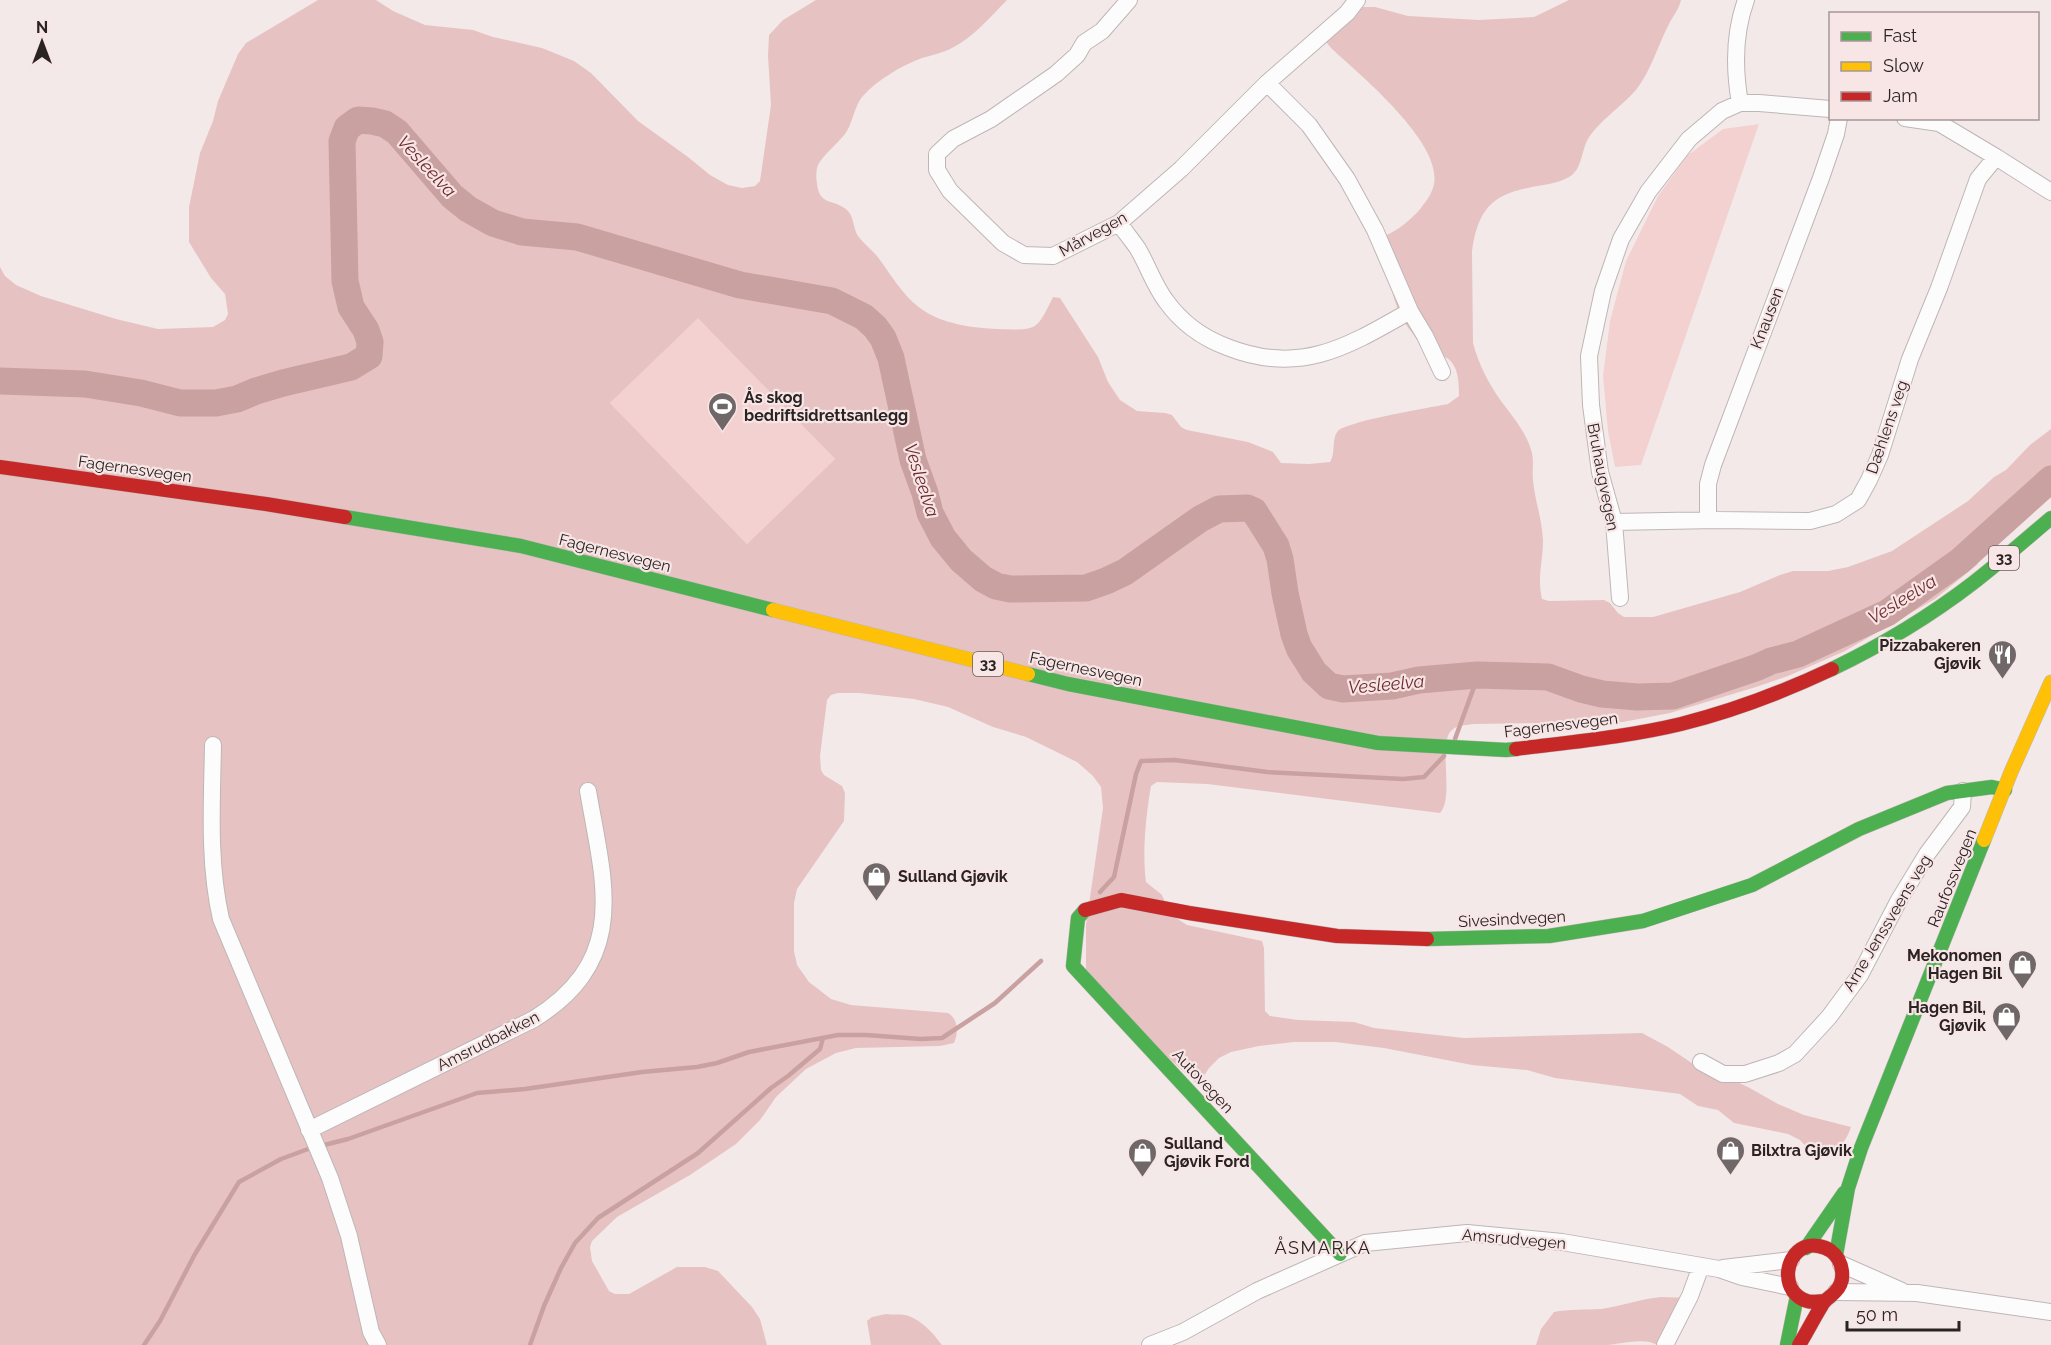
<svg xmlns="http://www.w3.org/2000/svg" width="2051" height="1345" viewBox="0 0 2051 1345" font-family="Raleway,sans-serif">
<rect width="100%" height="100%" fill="#f4e9e9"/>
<path fill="#f3d1d1" d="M1759 124 1641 465 1615 467 1608 431 1603 376 1610 321 1626 261 1658 196 1688 155 1723 129Z
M698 317 835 459 747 544 610 403Z"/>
<path fill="#e6c3c2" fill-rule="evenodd" d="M318 0H376L393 11 425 25 473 30 493 37 542 48 574 61 591 73 638 121 688 157 710 175 728 185 742 188 755 186 760 181 771 105 768 56 769 35 783 20 816 0H1007C990 17 974 37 952 48 943 53 932 55 922 58 901 66 877 80 862 97 854 107 853 123 845 134 838 143 823 155 818 165 816 170 816 178 817 183 819 207 835 198 848 211 854 217 853 228 858 236 863 243 871 249 877 256 890 273 902 295 920 308 941 324 973 328 998 329 1037 330 1036 332 1053 297L1060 298 1098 357 1108 382 1120 400 1137 411 1165 413 1172 415 1181 427 1187 430 1248 442 1273 452 1281 463 1309 464 1330 462C1336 453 1331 439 1338 431 1348 421 1428 408 1448 404L1459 396C1459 384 1459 366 1447 358 1443 356 1438 355 1434 353 1424 346 1414 336 1407 326 1390 302 1387 265 1385 236 1398 230 1411 220 1421 208 1426 201 1432 194 1434 184 1442 142 1360 75 1331 48L1327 43 1328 29 1354 7H1375L1408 16 1479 20 1534 17 1569 0H1681C1679 9 1673 16 1669 24 1658 45 1651 71 1636 90 1623 105 1596 124 1588 139 1582 149 1582 165 1574 173 1568 180 1554 183 1544 185 1498 192 1479 202 1472 251L1473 343C1478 363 1489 384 1501 401 1513 417 1527 433 1532 453 1534 462 1532 471 1533 480 1535 501 1542 519 1543 540 1543 562 1537 577 1542 599L1549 601 1604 600 1610 603 1618 613 1624 617H1653L1740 592 1780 575 1793 571H1828L1848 567 1892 551 1968 501 1994 477 2006 470 2030 445 2051 429V466L1989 519 1983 531 1980 544 1978 564 1935 599 1845 651 1788 676 1756 687 1670 713 1623 722 1474 724C1467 725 1457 725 1452 730 1437 742 1455 797 1440 813L1207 784 1157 782 1151 786C1146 814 1142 853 1146 882L1162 895 1170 914 1187 925 1262 941 1264 948 1265 1011 1270 1016 1298 1020 1354 1022 1374 1028 1464 1038 1642 1033 1668 1047 1714 1078 1735 1081 1748 1087 1778 1104 1804 1115 1851 1127C1843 1151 1832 1152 1809 1150L1800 1140 1788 1134 1734 1123 1718 1110 1698 1106 1680 1094 1555 1078 1527 1070 1472 1065 1384 1048 1335 1042H1294L1259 1046 1231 1052 1219 1058 1209 1068 1198 1085 1086 982V925L1103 808 1101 787 1093 776 1077 762 1026 737 993 727 948 707 914 699 859 693H838L831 695 827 700 820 756 821 770 824 775 842 786 845 793 844 821 797 889 794 903V951L797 965 809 982 831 999 851 1005 948 1013C958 1019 959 1032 954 1043L940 1046 856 1048 836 1053 806 1069 776 1097 760 1120 736 1144 690 1175 617 1217 592 1241 590 1247 592 1261 609 1291 615 1294H629L677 1267H705L718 1271 752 1307 760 1319 767 1345H0V267L5 276 16 285 41 296 116 319 158 329 213 327 225 320 228 314 225 294 211 278 189 242V207L200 153 213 121 218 101 238 54 246 43ZM698 318 835 459 747 544 610 403Z
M1661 1297 1691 1298 1657 1345C1645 1337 1620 1344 1607 1345 1583 1345 1559 1345 1536 1345L1541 1329 1554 1312C1569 1309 1585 1310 1601 1309 1621 1306 1640 1299 1661 1297Z
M886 1314C892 1315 899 1314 905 1315 920 1318 934 1334 942 1345H871L867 1321 872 1317Z"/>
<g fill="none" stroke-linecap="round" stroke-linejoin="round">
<path stroke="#c9a1a0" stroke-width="4.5" d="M1455 739 1478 676
M1100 892 1114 877 1136 774 1141 761 1175 760 1267 772 1403 779 1424 777 1444 756
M144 1345 160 1321 195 1254 239 1182 281 1159 308 1149 348 1139 477 1093 525 1089 642 1072 697 1067 717 1063 749 1052 838 1035H866L921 1039 942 1038 995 1003 1041 961
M530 1345 544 1306 561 1268 575 1243 598 1218 698 1153 771 1088 788 1076 820 1049 823 1038"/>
<path stroke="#c9a1a0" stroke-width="27" d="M0 381 85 384 141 393 180 403H216L237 399 256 391 283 383 351 367 369 356 370 342 366 330 351 307 345 281 342 141 347 128 358 120 372 121 385 124 397 132 452 196 468 209 493 223 522 232 577 237 740 285 832 301 864 317 875 327 883 338 891 358 913 460 925 493 930 513 943 538 961 560 983 579 996 586 1010 589 1086 588 1106 581 1125 572 1200 519 1219 509 1247 508 1254 511 1276 546 1280 559 1285 593 1294 634 1299 648 1314 672 1329 686 1343 689 1392 686 1419 680 1477 675 1548 677 1581 689 1602 694 1637 697 1673 696 1758 667 1771 661 1798 654 1887 613 1960 561 2051 479"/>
<defs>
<path id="street" d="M1129 0 1102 31 1084 43 1077 55 1056 74 991 119 953 139 937 154V170L950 191 1003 243 1024 255 1053 256 1119 223 1181 169 1267 83 1347 13 1357 0
M1740 103C1734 69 1734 33 1746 0
M1905 118 1939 123 1996 157 2051 192
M1119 223C1125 232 1132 240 1138 249 1148 266 1154 285 1166 301 1181 322 1203 338 1227 347 1300 376 1347 347 1410 311L1375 230 1347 179 1309 125 1267 83
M1410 311 1425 336 1442 372
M1708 520V484L1713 465 1821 178 1836 134 1839 118
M1614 522 1716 520 1810 521 1836 514 1858 500 1869 480 1880 455 1910 359 1939 288 1978 179 1996 157
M1620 598 1614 522 1600 472 1591 405 1589 356 1603 291 1621 239 1648 192 1689 139 1722 111 1740 103H1759L1830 109
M213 745C212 803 208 862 221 919L330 1178 349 1236 371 1332 378 1345
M1701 1062 1723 1074H1745L1779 1063 1795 1054 1829 1017 1860 975 1899 900 1927 854 1962 807 1963 791
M309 1130 534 1019C630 959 604 884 588 791
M1841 1264 1902 1291
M1723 1268 1791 1260
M1836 1292 1917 1293 2051 1312
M1150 1345 1183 1332 1257 1291 1365 1243 1467 1233 1562 1242 1719 1269 1742 1277 1790 1287
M1665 1345 1690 1296 1701 1266"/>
<path id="fast" d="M345 517 521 546 773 610
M1832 669C1882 645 1930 616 1973 583 2000 562 2025 540 2051 518
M1028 674 1068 684 1378 743 1506 750 1516 749
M1085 910 1078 918 1073 966 1340 1254
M1427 939 1549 936 1643 921 1752 885 1859 829 1947 793 1992 787 2005 790
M1806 1248 1844 1193
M1836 1255 1848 1188 1861 1148 1984 840
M1787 1345 1797 1296"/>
<path id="slow" d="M773 610 1028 674
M1984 840 2011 772 2051 682"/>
<path id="jam" d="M0 467 266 504 345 517
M1516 749C1571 742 1627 737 1681 724 1733 711 1783 692 1832 669
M1085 910 1121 900 1189 913 1337 936 1427 939
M1799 1345C1807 1332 1814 1318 1822 1305 1825 1299 1831 1297 1835 1292 1847 1281 1843 1260 1831 1251 1824 1246 1813 1244 1805 1247 1782 1257 1782 1294 1807 1301 1812 1303 1819 1301 1825 1301"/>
</defs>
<use href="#street" stroke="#beb6b6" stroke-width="18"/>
<use href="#fast" stroke="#beb6b6" stroke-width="15"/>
<use href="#slow" stroke="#beb6b6" stroke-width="15"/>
<use href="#jam" stroke="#beb6b6" stroke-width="15"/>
<use href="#street" stroke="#fdfcfc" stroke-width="16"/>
<use href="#fast" stroke="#4caf50" stroke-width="14"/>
<use href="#slow" stroke="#ffc107" stroke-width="14"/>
<use href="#jam" stroke="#c62828" stroke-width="14"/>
</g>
<defs>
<symbol id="stadium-pin" viewBox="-11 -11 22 30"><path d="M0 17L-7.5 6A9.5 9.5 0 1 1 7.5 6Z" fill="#706868" stroke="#f8e5e5"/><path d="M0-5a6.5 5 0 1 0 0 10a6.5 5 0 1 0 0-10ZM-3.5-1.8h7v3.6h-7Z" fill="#fff"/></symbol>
<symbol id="restaurant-pin" viewBox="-11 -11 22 30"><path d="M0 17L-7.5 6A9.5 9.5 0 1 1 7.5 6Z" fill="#706868" stroke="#f8e5e5"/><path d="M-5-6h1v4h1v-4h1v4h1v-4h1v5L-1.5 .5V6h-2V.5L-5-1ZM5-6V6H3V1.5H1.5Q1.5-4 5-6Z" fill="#fff"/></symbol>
<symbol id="shop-pin" viewBox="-11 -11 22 30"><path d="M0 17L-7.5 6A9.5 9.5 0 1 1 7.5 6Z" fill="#706868" stroke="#f8e5e5"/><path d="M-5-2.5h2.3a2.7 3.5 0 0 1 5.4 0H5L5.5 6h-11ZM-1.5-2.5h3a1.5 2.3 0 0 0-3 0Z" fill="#fff"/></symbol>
</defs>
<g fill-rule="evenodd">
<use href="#stadium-pin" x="706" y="390" width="33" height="45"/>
<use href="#restaurant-pin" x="1986" y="638" width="33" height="45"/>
<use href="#shop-pin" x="860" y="860" width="33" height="45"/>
<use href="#shop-pin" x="2006" y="948" width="33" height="45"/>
<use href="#shop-pin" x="1990" y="1000" width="33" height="45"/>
<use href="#shop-pin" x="1714" y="1134" width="33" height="45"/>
<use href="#shop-pin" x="1126" y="1136" width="33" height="45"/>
</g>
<g text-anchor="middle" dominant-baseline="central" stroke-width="4.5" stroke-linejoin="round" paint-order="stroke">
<g fill="#f8e5e5" stroke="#675d5d" stroke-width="1.5">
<rect x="1989" y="546" width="30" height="24" rx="4.5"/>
<rect x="973" y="652" width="30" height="24" rx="4.5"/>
</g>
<g font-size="15" font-weight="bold" fill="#292323">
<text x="2004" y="558">33</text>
<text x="988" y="664">33</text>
</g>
<g font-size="16" fill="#292323" stroke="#f8e5e5">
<text transform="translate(1093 234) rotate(-29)">Mårvegen</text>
<text transform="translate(1767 318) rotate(-69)">Knausen</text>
<text transform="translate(1887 427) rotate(-71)">Dæhlens veg</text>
<text transform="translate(135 469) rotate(8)">Fagernesvegen</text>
<text transform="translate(1603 477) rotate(79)">Bruhaugvegen</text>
<text transform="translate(615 553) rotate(14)">Fagernesvegen</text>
<text transform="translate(1086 669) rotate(12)">Fagernesvegen</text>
<text transform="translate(1561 725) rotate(-7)">Fagernesvegen</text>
<text transform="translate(1952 878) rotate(-68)">Raufossvegen</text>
<text transform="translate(1512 919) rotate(-3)">Sivesindvegen</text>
<text transform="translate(1887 923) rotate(-59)">Arne Jenssveens veg</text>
<text transform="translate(488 1041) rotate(-27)">Amsrudbakken</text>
<text transform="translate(1203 1081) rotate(47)">Autovegen</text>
<text transform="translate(1514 1239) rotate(5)">Amsrudvegen</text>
</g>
<g font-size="16" font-weight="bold" fill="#292323" stroke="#f8e5e5" text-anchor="start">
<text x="744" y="397">Ås skog<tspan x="744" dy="18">bedriftsidrettsanlegg</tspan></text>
<text x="1981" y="645" text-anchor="end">Pizzabakeren<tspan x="1981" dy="18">Gjøvik</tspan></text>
<text x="898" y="876">Sulland Gjøvik</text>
<text x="2002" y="955" text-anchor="end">Mekonomen<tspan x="2002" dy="18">Hagen Bil</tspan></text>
<text x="1986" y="1007" text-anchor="end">Hagen Bil,<tspan x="1986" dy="18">Gjøvik</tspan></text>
<text x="1164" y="1143">Sulland<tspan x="1164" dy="18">Gjøvik Ford</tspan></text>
<text x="1751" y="1150">Bilxtra Gjøvik</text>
</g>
<g font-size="18" font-style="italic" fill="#6c2a2e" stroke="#f8e5e5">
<text transform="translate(427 166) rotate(47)">Vesleelva</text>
<text transform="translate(922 480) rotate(72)">Vesleelva</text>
<text transform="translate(1902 599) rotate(-32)">Vesleelva</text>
<text transform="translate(1386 684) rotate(-5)">Vesleelva</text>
</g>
<g font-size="18" letter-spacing="1.5" fill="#292323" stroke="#f8e5e5">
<text x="1323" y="1247">ÅSMARKA</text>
</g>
</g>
<rect x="1829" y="12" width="210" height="108" fill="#f8e5e5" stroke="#a59797" stroke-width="1.5"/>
<rect x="1841" y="32" width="30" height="9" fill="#4caf50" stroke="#a59797" stroke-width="1.5"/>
<text x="1883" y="42" font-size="18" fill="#292323">Fast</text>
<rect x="1841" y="62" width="30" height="9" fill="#ffc107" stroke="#a59797" stroke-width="1.5"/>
<text x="1883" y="72" font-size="18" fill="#292323">Slow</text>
<rect x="1841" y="92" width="30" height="9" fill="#c62828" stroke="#a59797" stroke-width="1.5"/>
<text x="1883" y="102" font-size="18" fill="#292323">Jam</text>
<g transform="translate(42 42)" stroke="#f8e5e5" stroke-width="4.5" paint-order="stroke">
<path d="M0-4.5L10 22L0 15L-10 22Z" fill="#292323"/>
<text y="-9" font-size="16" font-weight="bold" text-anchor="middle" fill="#292323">N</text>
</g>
<path d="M1847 1321v9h112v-9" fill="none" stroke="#292323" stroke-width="3"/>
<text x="1856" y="1321" font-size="18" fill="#292323" stroke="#f8e5e5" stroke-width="4.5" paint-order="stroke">50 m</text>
</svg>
